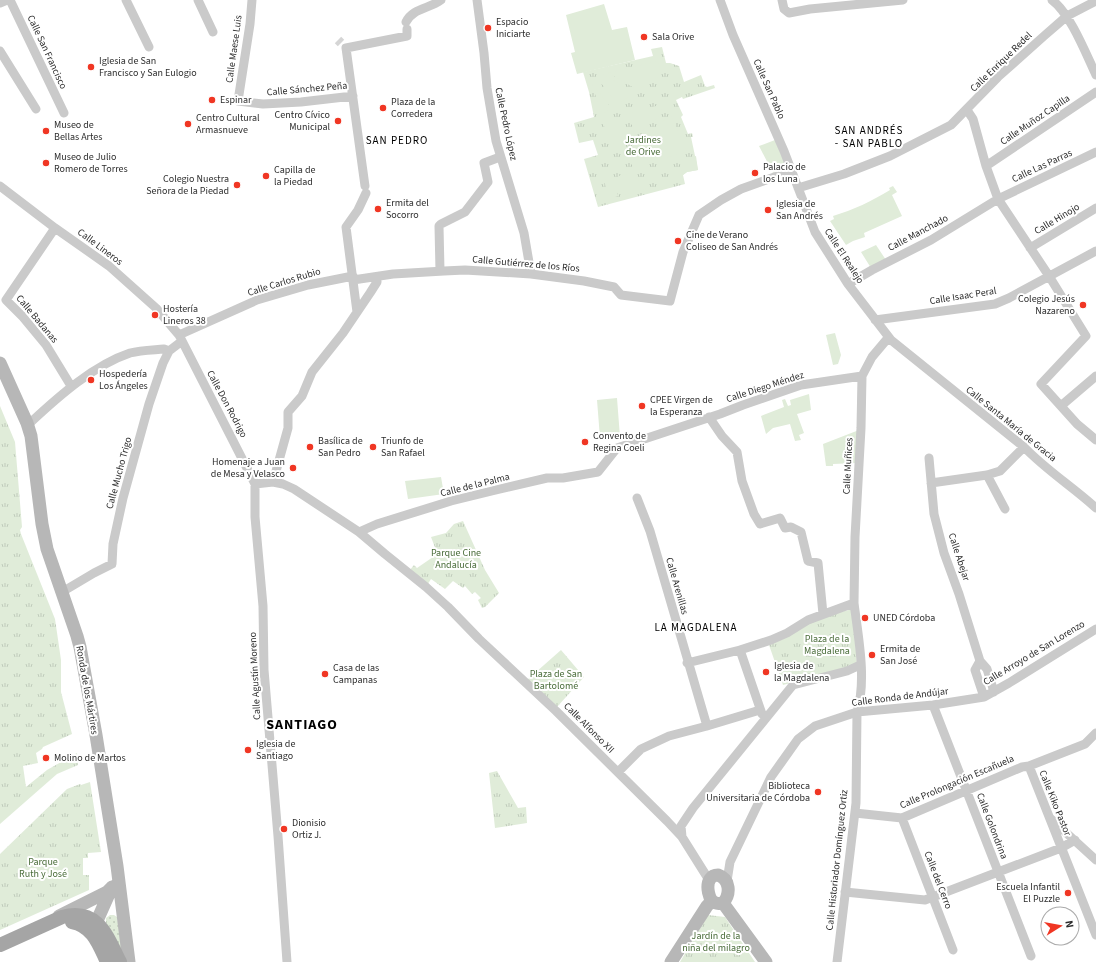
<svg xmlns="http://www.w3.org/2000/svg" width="1096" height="962" viewBox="0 0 1096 962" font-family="'Source Sans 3',sans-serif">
<defs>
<pattern id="grass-dots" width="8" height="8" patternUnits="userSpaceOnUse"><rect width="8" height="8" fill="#e0ecd9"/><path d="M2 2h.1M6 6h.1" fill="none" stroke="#c0cbbb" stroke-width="1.8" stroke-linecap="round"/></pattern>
<pattern id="park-tufts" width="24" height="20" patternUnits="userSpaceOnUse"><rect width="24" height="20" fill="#e0ecd9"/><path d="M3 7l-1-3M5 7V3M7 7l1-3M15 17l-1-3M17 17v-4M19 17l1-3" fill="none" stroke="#c0cbbb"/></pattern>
</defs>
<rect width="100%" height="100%" fill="#fff"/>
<path fill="url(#grass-dots)" d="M110 915H114L117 917 125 960 106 923V918Z"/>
<path fill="url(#park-tufts)" d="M662 47 666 63H670L679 66 684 82 701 75 705 86 707 87 714 85 715 88 683 99 682 97 676 100 683 115 681 117 688 134 692 133 693 137H691L698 170 687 172 683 175 685 184 598 207 584 159 598 155 593 140 579 143 574 123 594 117 589 92 583 72 653 56 651 49Z
M0 406 15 442 22 527 20 530 21 534 55 619 61 660V692L72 734 43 747 42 749 36 753 38 763 23 766 26 787 47 770 77 753 78 765 57 774 0 824Z
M463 521 485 570 499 593 485 607 482 608 478 600 481 598 475 592 472 594 465 586 463 588 453 581 445 589 431 579 426 587 409 571 414 565 417 568 433 557 431 553 436 550 431 537 446 533 454 524Z
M853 609 857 665 783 685 769 645 819 617Z
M561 650 584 677 557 707 527 680Z
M497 771 518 808 526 807 527 823 495 828 489 773Z
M90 782 101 852 88 853V858H83V875H89V890L0 930V854L67 789 80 784 81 785Z
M708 915 725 917 755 962H680Z"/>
<path fill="#e0ecd9" d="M604 4 612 30 627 27 635 60 577 74 571 53 575 52 566 15Z
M658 61 661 75 638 90 608 73Z
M603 74 634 93 617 105 596 76Z
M592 83 611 108 601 115Z
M656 106 665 111 638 134 625 115Z
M671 115 687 152 657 160 642 139Z
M618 117 633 137 619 150 607 136 603 122Z
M775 140 787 168 773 173 759 146Z
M637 142 652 162 634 167 622 154Z
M696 156 698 170 687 172 683 175 679 160Z
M632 173 646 189 623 195 618 176Z
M613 178 618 196 609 199 604 180Z
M893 186 897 192 892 195 902 216 864 233 865 237 853 241 846 245 830 221 834 219 833 216C853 210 872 201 890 190L889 188Z
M876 245 886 260 871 268 861 252Z
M835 333 841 355 838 364 833 365 826 335Z
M809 394 811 410 797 414 804 433 799 435 801 440 795 441 790 424 773 428 766 434 761 416 784 407 782 400 785 399 788 406 791 405 790 400Z
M617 398 620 437 600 438 597 400Z
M859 430 857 463 833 464V466H826L823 444Z
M441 477 444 494 408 499 405 481Z"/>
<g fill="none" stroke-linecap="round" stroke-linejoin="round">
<path stroke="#d5d5d5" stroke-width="9" stroke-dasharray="9 4.5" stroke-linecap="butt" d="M338 40 341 43"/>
<path stroke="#cacaca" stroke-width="9" d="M10 0 64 113
M126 0 149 47
M198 0 213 32
M252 0 250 24 238 101 263 104 301 102 353 96
M477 0 484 53 487 88 496 141 524 233 531 274
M720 0 733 35 784 151 815 232 848 284 891 340 1024 447C1046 470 1073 487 1096 508
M782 0 784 9 789 13 810 9 903 0
M1052 0C1070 13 1086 54 1096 75
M0 3 7 0
M406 22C413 8 429 9 441 0
M0 51 36 109
M967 110 973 119 986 166 998 199 1049 276 1086 336 1041 384 1077 424 1096 440
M986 166 1096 92
M0 186 55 228 109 266 156 308 179 335 255 484V517L263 606 264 670 278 836 287 962
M365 186 346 48 407 36V29
M798 188 844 174 890 156 951 125 998 77 1044 36 1067 16 1096 1
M55 228 6 300 22 316 46 345 71 386
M1030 248 1096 208
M440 271 439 226 441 224 465 212 488 182 484 163 500 157
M353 280 393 274 444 271 465 270 531 274 584 281 614 287 621 295 670 301 683 252 699 215 721 200 741 189 791 171
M848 284 872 270 931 240 998 199 1096 152
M357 312 346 227 358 210 366 193
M875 320 995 304 1009 298 1096 251
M179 335 257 300 308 285 353 276
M1062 405 1096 376
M709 417 722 436 737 452 742 481 754 514 760 524 780 518 785 528 791 527 801 532 808 561 818 563 823 614
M27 423 31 422C59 396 94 365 130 353 141 350 153 350 164 349L169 351
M929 458 934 514 944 553 959 594 980 661
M987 475 1005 509
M273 482 288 428V412L302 396 312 372 343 333 370 293 377 282V277
M931 483 987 475 1000 471 1024 447
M255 484 273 482 283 484 294 489 359 532 385 554 426 587 448 607 479 639 556 711 667 821 682 837 709 880
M637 498 650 531 707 726
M359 532 377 524 451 501 496 490 547 478H563L598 472 617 448 720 414 743 405 801 385 862 376
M62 592 94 573 112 564 113 544 123 498 149 404 163 363 169 351 182 341
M854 603 855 537 861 428 862 376 872 357 888 338
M740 650 762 714
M687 663 740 650 771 640 787 633 808 620 854 603C858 636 867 679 857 712L856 803 837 962
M984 697 975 670 980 661 987 669 994 692
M933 705 1031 956
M1029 766 1096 935
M618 772 641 749 669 736 707 726 760 710
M855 813 902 818 1022 767 1029 766 1085 744 1096 733
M902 818 953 950
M1050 818 1096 860
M682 837 681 826 693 808 793 685 847 671 860 665
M727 881 730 862 771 777 798 739 815 726 857 712 933 705 984 697 1009 683 1096 629
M845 892 925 900 1061 848 1075 840"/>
<path stroke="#b7b7b7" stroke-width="13" d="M0 363 27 423 31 436 42 524 47 549 77 636 80 647 96 735 117 866 129 962
M718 875C730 879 731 894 723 903 721 903 718 904 716 903 708 901 706 885 710 879 712 876 715 875 718 875Z
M723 903 766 962
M59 916 107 892 112 887
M94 932 96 923 112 887
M671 962 707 906 712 901"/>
<path stroke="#a5a5a5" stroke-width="14" d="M72 922C93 926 99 945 107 962
M0 945 62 917C98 907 107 936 120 962"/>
</g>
<g fill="#f03623" stroke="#fff" stroke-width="1.5">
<circle cx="488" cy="28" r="4"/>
<circle cx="644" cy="37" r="4"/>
<circle cx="91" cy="67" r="4"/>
<circle cx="212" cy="100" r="4"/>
<circle cx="383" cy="108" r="4"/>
<circle cx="338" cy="121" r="4"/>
<circle cx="188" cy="124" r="4"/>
<circle cx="46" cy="131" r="4"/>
<circle cx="46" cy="163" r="4"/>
<circle cx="755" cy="173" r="4"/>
<circle cx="266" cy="176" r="4"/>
<circle cx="237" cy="185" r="4"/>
<circle cx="378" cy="209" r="4"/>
<circle cx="768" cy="210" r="4"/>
<circle cx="678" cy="241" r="4"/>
<circle cx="1083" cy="305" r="4"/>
<circle cx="155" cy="315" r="4"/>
<circle cx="91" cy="380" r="4"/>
<circle cx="642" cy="406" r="4"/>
<circle cx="585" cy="442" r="4"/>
<circle cx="310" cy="447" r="4"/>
<circle cx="373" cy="447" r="4"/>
<circle cx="293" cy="468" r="4"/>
<circle cx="865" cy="618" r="4"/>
<circle cx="872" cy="655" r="4"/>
<circle cx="766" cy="672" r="4"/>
<circle cx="325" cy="674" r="4"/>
<circle cx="248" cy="750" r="4"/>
<circle cx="46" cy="758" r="4"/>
<circle cx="818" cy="792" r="4"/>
<circle cx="284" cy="829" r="4"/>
<circle cx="1068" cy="893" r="4"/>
</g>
<g text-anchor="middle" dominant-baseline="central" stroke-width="4" stroke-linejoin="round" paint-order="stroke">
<g font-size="10" fill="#2d2d2d" stroke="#fff" text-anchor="start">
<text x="496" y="22">Espacio<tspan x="496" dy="12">Iniciarte</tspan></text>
<text x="652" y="37">Sala Orive</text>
<text x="99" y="61">Iglesia de San<tspan x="99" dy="12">Francisco y San Eulogio</tspan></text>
<text x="220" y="100">Espinar</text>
<text x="391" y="102">Plaza de la<tspan x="391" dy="12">Corredera</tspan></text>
<text x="330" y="115" text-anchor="end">Centro Cívico<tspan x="330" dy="12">Municipal</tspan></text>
<text x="196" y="118">Centro Cultural<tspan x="196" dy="12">Armasnueve</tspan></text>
<text x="54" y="125">Museo de<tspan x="54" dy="12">Bellas Artes</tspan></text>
<text x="54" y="157">Museo de Julio<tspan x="54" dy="12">Romero de Torres</tspan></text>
<text x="763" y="167">Palacio de<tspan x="763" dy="12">los Luna</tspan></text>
<text x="274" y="170">Capilla de<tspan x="274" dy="12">la Piedad</tspan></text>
<text x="229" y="179" text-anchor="end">Colegio Nuestra<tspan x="229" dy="12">Señora de la Piedad</tspan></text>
<text x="386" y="203">Ermita del<tspan x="386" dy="12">Socorro</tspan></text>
<text x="776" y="204">Iglesia de<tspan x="776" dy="12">San Andrés</tspan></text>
<text x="686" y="235">Cine de Verano<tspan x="686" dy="12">Coliseo de San Andrés</tspan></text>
<text x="1075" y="299" text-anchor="end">Colegio Jesús<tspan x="1075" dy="12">Nazareno</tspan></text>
<text x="163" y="309">Hostería<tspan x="163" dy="12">Lineros 38</tspan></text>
<text x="99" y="374">Hospedería<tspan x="99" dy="12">Los Ángeles</tspan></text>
<text x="650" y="400">CPEE Virgen de<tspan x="650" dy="12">la Esperanza</tspan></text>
<text x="593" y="436">Convento de<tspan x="593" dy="12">Regina Coeli</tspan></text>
<text x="318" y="441">Basílica de<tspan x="318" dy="12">San Pedro</tspan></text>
<text x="381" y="441">Triunfo de<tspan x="381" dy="12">San Rafael</tspan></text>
<text x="285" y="462" text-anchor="end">Homenaje a Juan<tspan x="285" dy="12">de Mesa y Velasco</tspan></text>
<text x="873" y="618">UNED Córdoba</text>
<text x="880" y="649">Ermita de<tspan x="880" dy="12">San José</tspan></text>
<text x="774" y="666">Iglesia de<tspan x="774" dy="12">la Magdalena</tspan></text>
<text x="333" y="668">Casa de las<tspan x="333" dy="12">Campanas</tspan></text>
<text x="256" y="744">Iglesia de<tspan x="256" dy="12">Santiago</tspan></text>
<text x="54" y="758">Molino de Martos</text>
<text x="810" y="786" text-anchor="end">Biblioteca<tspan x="810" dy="12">Universitaria de Córdoba</tspan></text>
<text x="292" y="823">Dionisio<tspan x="292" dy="12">Ortiz J.</tspan></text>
<text x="1060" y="887" text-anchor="end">Escuela Infantil<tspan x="1060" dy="12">El Puzzle</tspan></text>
</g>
<g font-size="10" fill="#2d2d2d" stroke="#fff">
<text transform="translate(234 49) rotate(-82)">Calle Maese Luis</text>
<text transform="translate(47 52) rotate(65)">Calle San Francisco</text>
<text transform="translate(1001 62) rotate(-44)">Calle Enrique Redel</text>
<text transform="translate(307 89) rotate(-5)">Calle Sánchez Peña</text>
<text transform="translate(769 89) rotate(66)">Calle San Pablo</text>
<text transform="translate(1035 120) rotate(-34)">Calle Muñoz Capilla</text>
<text transform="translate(506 124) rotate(78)">Calle Pedro López</text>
<text transform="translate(1042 166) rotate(-25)">Calle Las Parras</text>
<text transform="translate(1057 219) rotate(-31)">Calle Hinojo</text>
<text transform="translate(918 233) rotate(-28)">Calle Manchado</text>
<text transform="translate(100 247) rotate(37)">Calle Lineros</text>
<text transform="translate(844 256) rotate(57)">Calle El Realejo</text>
<text transform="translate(526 264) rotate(5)">Calle Gutiérrez de los Ríos</text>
<text transform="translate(284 282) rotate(-17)">Calle Carlos Rubio</text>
<text transform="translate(963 296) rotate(-9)">Calle Isaac Peral</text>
<text transform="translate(37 319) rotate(50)">Calle Badanas</text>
<text transform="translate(765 387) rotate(-18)">Calle Diego Méndez</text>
<text transform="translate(227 404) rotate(62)">Calle Don Rodrigo</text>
<text transform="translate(1011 424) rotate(39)">Calle Santa María de Gracia</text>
<text transform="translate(848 466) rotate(-87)">Calle Muñices</text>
<text transform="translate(119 473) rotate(-75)">Calle Mucho Trigo</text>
<text transform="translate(475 485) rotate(-14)">Calle de la Palma</text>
<text transform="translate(959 557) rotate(72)">Calle Abejar</text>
<text transform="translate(677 586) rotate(74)">Calle Arenillas</text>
<text transform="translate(1034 653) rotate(-31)">Calle Arroyo de San Lorenzo</text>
<text transform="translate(255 676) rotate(-93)">Calle Agustín Moreno</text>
<text transform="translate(87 690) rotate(80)">Ronda de los Mártires</text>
<text transform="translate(900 697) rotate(-7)">Calle Ronda de Andújar</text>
<text transform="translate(589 728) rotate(45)">Calle Alfonso XII</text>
<text transform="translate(957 782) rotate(-23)">Calle Prolongación Escañuela</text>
<text transform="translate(1055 803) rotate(68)">Calle Kiko Pastor</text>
<text transform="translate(992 826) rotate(69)">Calle Golondrina</text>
<text transform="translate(837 860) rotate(-84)">Calle Historiador Domínguez Ortiz</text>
<text transform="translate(938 880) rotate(69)">Calle del Cerro</text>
</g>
<g font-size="10" fill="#486b38" stroke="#fff">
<text x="643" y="140">Jardines<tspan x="643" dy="12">de Orive</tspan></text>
<text x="456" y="553">Parque Cine<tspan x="456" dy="12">Andalucía</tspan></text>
<text x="827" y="639">Plaza de la<tspan x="827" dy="12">Magdalena</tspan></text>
<text x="556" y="674">Plaza de San<tspan x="556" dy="12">Bartolomé</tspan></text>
<text x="43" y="862">Parque<tspan x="43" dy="12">Ruth y José</tspan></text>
<text x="716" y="936">Jardín de la<tspan x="716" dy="12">niña del milagro</tspan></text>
</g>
<g font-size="11" letter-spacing="1" fill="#000" stroke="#fff">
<text x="869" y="130">SAN ANDRÉS<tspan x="869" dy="13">- SAN PABLO</tspan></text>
<text x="397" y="140">SAN PEDRO</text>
<text x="696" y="627">LA MAGDALENA</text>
</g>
<g font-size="14" font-weight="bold" letter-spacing="1" fill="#000" stroke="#fff">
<text x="302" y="725">SANTIAGO</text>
</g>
</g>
<g transform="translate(1060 926) rotate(79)"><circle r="19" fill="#ffffff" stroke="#ababab"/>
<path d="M0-3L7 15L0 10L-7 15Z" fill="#f03623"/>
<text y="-6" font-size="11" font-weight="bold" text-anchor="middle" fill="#2d2d2d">N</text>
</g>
</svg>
